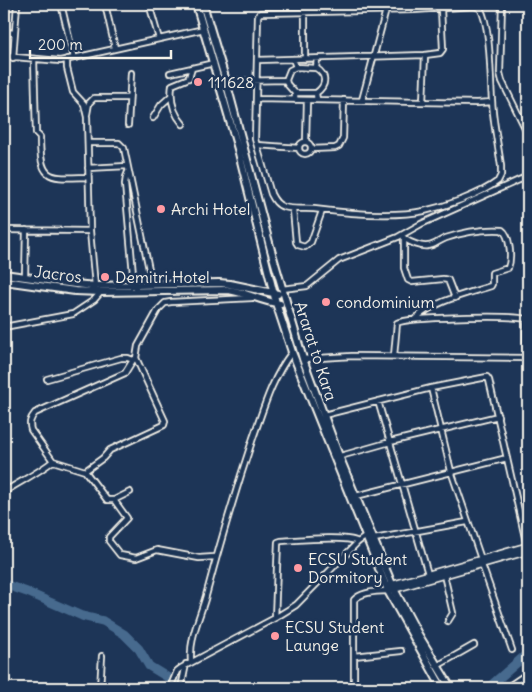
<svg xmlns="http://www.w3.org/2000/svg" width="532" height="692" viewBox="0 0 532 692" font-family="Delius,sans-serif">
<rect width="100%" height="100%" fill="#1d3557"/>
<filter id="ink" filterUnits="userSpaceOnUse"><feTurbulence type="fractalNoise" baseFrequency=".02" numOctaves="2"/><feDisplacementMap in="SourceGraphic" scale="10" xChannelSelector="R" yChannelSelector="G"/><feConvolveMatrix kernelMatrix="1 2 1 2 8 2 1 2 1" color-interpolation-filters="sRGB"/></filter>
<g filter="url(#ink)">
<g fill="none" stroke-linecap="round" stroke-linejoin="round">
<path stroke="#476a8e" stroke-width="9" d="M4 584 27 592 82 616 103 621 124 634 139 649 149 666 172 680 190 688
M327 688H328
M488 688 528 653"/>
<defs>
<path id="street" d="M61 4 74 58 159 39 149 4
M105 4 115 48
M502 4 500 73 502 81 528 134
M474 6 480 8C491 26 490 77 492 100 493 122 498 144 501 166V175L498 181C480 195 446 206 424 211 394 217 345 213 314 209 304 208 294 210 284 207 277 205 274 200 271 194L255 139 258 16 260 13 414 10Z
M4 32 14 33
M159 39 204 29
M425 55 440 53 443 49 441 9
M4 56 60 61 74 58
M13 58 17 4
M34 59 36 133 40 137C40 182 49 178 88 177
M67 59V68L73 92 84 104 87 117 90 231 95 286
M293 59 296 67 316 68 317 59
M305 59V12
M258 60 425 55 423 102
M316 68C327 75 327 85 316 93L317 100
M170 73 214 63
M286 80 290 70 296 67
M219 82 226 81 286 80 287 84 295 93
M257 99 477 103 492 102
M295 100V93H316
M362 100 386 10
M87 114 89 103 94 98H129
M153 118 161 105 171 96
M183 124C173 113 170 100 172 85L189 78 192 68
M128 125 131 73
M299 148a6 6 0 1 1 12 0a6 6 0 1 1-12 0Z
M306 142 307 100
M88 143H119L124 148 152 284
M257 145 299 148
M311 149 335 148 339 146 343 138 344 100
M88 168 127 166
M128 172 126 177 125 184 134 285
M293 210 296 242 298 245 305 247 311 242 322 211
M4 230 90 231
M404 238V268L408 280 412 282 443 279 448 280 455 298
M405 239C411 243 421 247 428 246 434 246 440 240 446 238 464 232 482 229 502 230 510 235 512 258 508 268L492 273V284L491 286C466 294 434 301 415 319
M25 277 26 230
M282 289 307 286 339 260 398 237 421 224 528 176
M4 327 73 314 94 300 101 292
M394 356 397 323C408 317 511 315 526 319V347L528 357
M303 359 352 356 528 358
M47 379 121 358H128L133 360
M431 388 451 471 481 559
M378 401 428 574
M324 415 431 388 487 377 489 380 527 546
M337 457 390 442 498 416
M53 461 31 430C29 423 30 419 35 413L125 373 133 360 136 358
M85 471 107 500H114L130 492
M4 492C21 481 38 473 53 461L85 471 103 458 110 450 164 425 165 421 136 358 138 346 158 310 165 303 171 302 252 298
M356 496 507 458
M114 500 127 518 109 537V541L120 555 136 558 157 550 199 558 215 557
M374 539 467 522
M525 552 528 564
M482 565 512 650
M444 575 453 613 448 621
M275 618 278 542 281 541C298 540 345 535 358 542
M354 656 401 651
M191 662C189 636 201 616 207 592 221 540 236 489 253 438 264 407 272 378 292 352
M437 666 474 645
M100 688 102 656
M170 688 177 671 181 668 275 618 296 605 358 542 365 537
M181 688 186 664
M354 688V600C361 592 377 591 388 591
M506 688 528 673"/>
<path id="secondary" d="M388 586 528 546
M391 590 528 551"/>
<path id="primary" d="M196 4 238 149 276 303 292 352 388 591 442 688
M203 4 226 81 271 250 303 359 339 456 394 589 418 634 451 688
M4 274 75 284 95 286 219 283 230 284 278 294
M4 281 75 291 101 292 227 290C245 292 261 301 280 304"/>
</defs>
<use href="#street" stroke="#f4f1e8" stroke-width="8"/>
<use href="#secondary" stroke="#f4f1e8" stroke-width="9"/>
<use href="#primary" stroke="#f4f1e8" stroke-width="10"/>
<use href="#street" stroke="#1d3557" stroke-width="4.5"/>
<use href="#secondary" stroke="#1d3557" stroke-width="5.5"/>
<use href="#primary" stroke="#1d3557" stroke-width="6"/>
</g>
</g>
<g fill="#ff9aa2" stroke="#1d3557" stroke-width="2">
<circle cx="198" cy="82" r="5"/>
<circle cx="161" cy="209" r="5"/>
<circle cx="105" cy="277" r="5"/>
<circle cx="326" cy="302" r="5"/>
<circle cx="298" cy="568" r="5"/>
<circle cx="275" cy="636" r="5"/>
</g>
<g text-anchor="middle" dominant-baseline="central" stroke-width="5" stroke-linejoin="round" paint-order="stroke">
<g font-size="16" fill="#f4f1e8" stroke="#1d3557" text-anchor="start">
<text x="208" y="82">111628</text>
<text x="171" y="209">Archi Hotel</text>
<text x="115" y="277">Demitri Hotel</text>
<text x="336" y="302">condominium</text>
<text x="308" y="559">ECSU Student<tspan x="308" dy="18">Dormitory</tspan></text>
<text x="285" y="627">ECSU Student<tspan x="285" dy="18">Launge</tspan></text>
</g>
<g font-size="16" fill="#f4f1e8" stroke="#1d3557">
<text transform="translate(58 274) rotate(7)">Jacros</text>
<text transform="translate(316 351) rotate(72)">Ararat to Kara</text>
</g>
</g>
<rect width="532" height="692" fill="none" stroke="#1d3557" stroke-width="20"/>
<rect x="10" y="10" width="512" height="672" fill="none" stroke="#f4f1e8" stroke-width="2" filter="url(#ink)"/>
<path d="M30 50v8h141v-8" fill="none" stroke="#f4f1e8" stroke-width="2.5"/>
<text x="38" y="50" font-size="15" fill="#f4f1e8" stroke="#1d3557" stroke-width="4" paint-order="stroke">200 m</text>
</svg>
